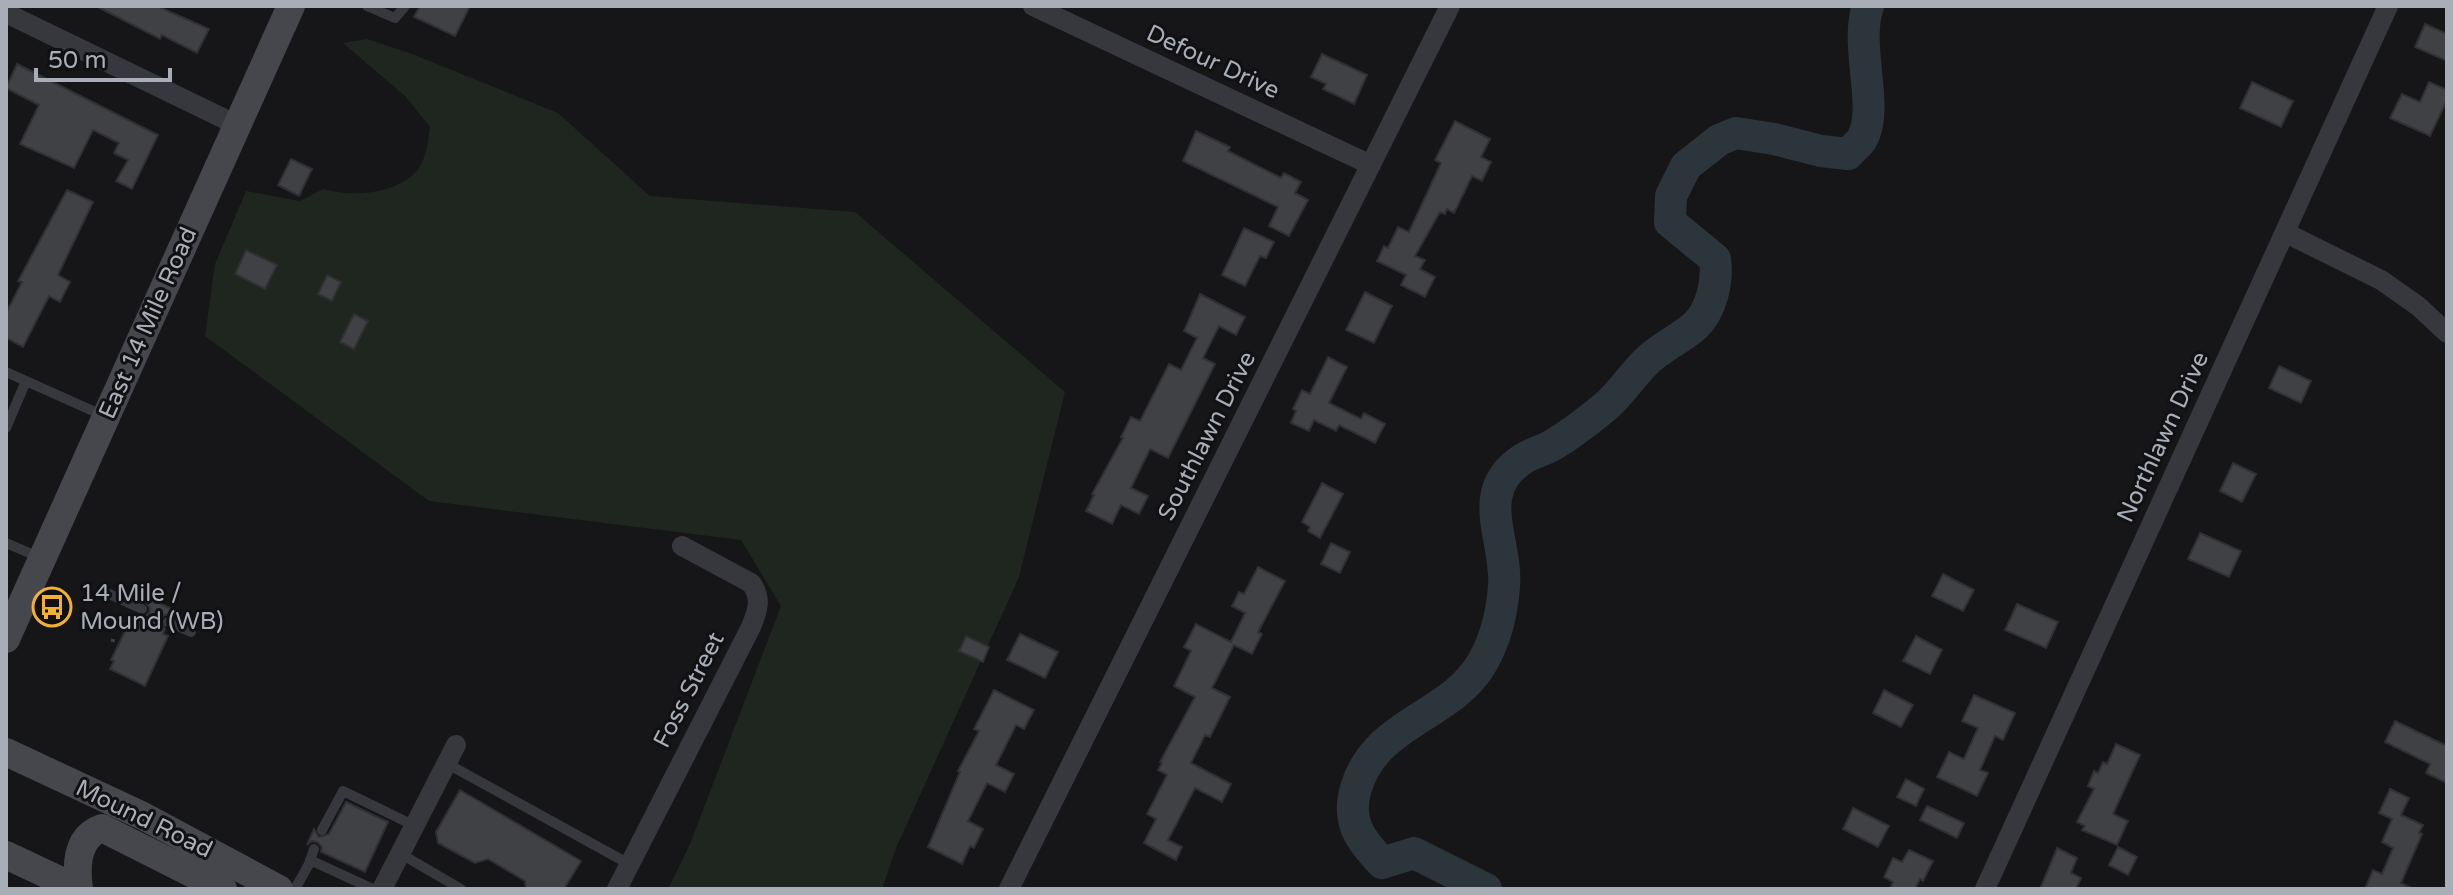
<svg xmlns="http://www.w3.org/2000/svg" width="2453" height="895" viewBox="0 0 2453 895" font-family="'Varela Round',sans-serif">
<rect width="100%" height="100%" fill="#161618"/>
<path fill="#1e261f" d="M367 39 412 54 558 113 650 196 855 212 1065 392 1019 577 896 848 882 889H668L690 844 781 606 741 540 429 501 205 336 215 264 246 191 300 201 323 189C352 197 390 195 414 174 426 163 428 142 430 127L405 96 343 43Z"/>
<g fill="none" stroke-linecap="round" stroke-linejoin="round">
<path stroke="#2c353c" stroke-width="32" d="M1486 889 1414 853 1382 863C1360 839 1346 822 1356 788 1376 721 1451 717 1482 663 1495 641 1502 612 1504 587 1508 540 1472 492 1523 459 1532 453 1542 451 1551 446 1569 436 1589 420 1605 407 1622 393 1634 372 1650 358 1664 346 1681 338 1695 326 1712 310 1718 280 1715 259L1670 222 1671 196 1686 166 1719 140 1736 133 1774 139 1821 151 1848 154C1852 149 1859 144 1862 139 1880 107 1854 47 1868 6"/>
</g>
<path fill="#404145" stroke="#303034" stroke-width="2" d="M96 6H157L209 29 197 53 162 35 160 39Z
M420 6H470L455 36 414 17Z
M2425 24 2447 34V61L2415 47Z
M1322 54 1367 75 1354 104 1323 89 1326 84 1311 77Z
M17 64 158 135 132 189 116 181 128 160 114 153 119 143 93 130 74 168 20 144 39 105 6 88Z
M2252 82 2293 101 2281 127 2240 108Z
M2429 82 2447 90V100L2430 136 2390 118 2402 94 2420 102Z
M1455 121 1490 139 1481 157 1491 162 1482 181 1472 176 1454 213 1447 209 1445 214 1440 212 1415 256 1425 260 1420 269 1435 277 1425 297 1401 285 1406 275 1377 261 1384 246 1388 248 1398 227 1409 232 1441 163 1435 160Z
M1196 131 1230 147 1228 151 1281 178 1284 173 1301 182 1295 193 1308 200 1289 236 1269 226 1278 207 1183 161Z
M291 159 312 169 299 196 278 185Z
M67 190 93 202 58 275 70 282 60 302 49 296 23 347 6 338V313L22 282 18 281Z
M1244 228 1274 242 1266 258 1260 256 1245 286 1222 275Z
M246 250 277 265 265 289 235 274Z
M327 275 341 282 332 301 318 294Z
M1365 292 1392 306 1374 343 1346 330Z
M1200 294 1245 317 1236 335 1219 326 1203 358 1215 364 1168 458 1150 449 1131 488 1148 496 1139 514 1121 505 1112 524 1086 511 1094 495 1092 494 1123 438 1121 437 1131 417 1140 421 1169 364 1181 370 1197 338 1184 331Z
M354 314 368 321 354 349 340 342Z
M1328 357 1347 367 1329 403 1361 419 1364 413 1385 424 1375 443 1339 425 1336 431 1314 420 1309 431 1291 423 1296 411 1293 409 1302 390 1310 394Z
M2279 366 2311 381 2301 403 2269 388Z
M2233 463 2256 474 2242 502 2220 491Z
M1322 483 1343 494 1320 538 1308 531 1310 527 1302 522Z
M2200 533 2241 551 2229 577 2188 559Z
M1331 543 1350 552 1340 573 1321 564Z
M1258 567 1285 581 1258 632 1262 634 1252 654 1234 645 1212 688 1230 697 1210 737 1205 735 1191 763 1231 784 1222 802 1195 788 1168 840 1182 847 1176 860 1144 843 1156 819 1147 814 1167 775 1158 770 1162 763 1160 762 1195 697 1174 686 1191 651 1184 647 1196 624 1231 642 1245 613 1232 606 1239 592 1244 594Z
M1943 574 1974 590 1963 611 1932 596Z
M147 597 174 610 172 615H164L160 620 165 629 163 634 168 636 145 686 110 669 114 661 111 660 127 627 130 628 138 616 144 617 149 613 150 608 145 602Z
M2017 604 2058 622 2046 648 2005 630Z
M1020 634 1058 652 1045 678 1007 660Z
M966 636 989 647 983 662 959 651Z
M1916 636 1942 650 1930 674 1903 661Z
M994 690 1034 710 1024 729 1016 725 996 765 1014 774 1005 792 987 783 968 821 983 829 974 848 970 846 962 864 928 847 960 772 958 771 979 731 974 729Z
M1884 690 1913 705 1901 727 1873 713Z
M1974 695 2015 713 2003 740 1995 736 1980 770 1988 773 1977 796 1937 777 1949 752 1964 759 1978 728 1962 721Z
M2395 721 2447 746V783L2426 773 2430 764 2385 742Z
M2116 744 2140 755 2113 814 2128 821 2117 845 2082 830 2085 826 2077 822 2094 789 2088 786 2094 771 2098 773 2103 762 2107 764Z
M1906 779 1924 789 1916 806 1897 797Z
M2390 789 2409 798 2401 815 2423 825 2419 833 2422 834 2401 883 2413 889H2365L2373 870 2382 874 2393 848 2382 842 2392 819 2379 813Z
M460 790 581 861 564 889H526L525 881 488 859 475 863 438 843 436 832Z
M346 802 388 822 365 872 321 852 322 847 317 842 312 841 307 845 314 829 319 837 329 834Z
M1927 806 1964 823 1957 838 1920 820Z
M1853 808 1889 826 1878 847 1843 829Z
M2118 847 2137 857 2128 875 2109 865Z
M2057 848 2077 858 2071 873 2081 878 2076 889H2040Z
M1909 850 1933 861 1923 881 1920 879 1915 889H1890L1893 882 1884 877 1893 858 1902 862Z"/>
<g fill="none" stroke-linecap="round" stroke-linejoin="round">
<path stroke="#3d3f44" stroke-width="3" stroke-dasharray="4 6" stroke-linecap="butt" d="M121 620 131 625
M111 640 115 641"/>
<path stroke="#37383d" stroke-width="10" d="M367 6 395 18 405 6
M6 372 26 381
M6 428 26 381 102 415
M6 543 41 558
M105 592 142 609
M168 622 191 632
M446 763 629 864
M322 830 343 791 415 826
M401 854 461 889
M310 860 373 889
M295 889 309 864 314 849"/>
<path stroke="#37383d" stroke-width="20" d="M1033 6 1371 165
M6 13 237 125
M2286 233 2381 280 2418 306 2447 333
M382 889 456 745
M617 889 751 627C758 610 762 598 751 583L682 546
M1009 889 1450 6
M1985 889 2388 6"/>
<path stroke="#45474d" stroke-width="28" d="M6 639 291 6
M6 752 143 816 279 889
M6 855 78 889
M79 889C76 867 76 837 102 828L223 889"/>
</g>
<defs>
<symbol id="bus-ring" viewBox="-11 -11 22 22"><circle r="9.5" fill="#111113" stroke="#f2b134" stroke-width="1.5"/><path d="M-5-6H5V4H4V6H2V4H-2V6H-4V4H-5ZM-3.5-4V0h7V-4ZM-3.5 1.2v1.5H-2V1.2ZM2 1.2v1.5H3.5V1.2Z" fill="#f2b134"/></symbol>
</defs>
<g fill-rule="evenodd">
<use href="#bus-ring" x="30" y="585" width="44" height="44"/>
</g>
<g text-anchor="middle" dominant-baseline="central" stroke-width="6" stroke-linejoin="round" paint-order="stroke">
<g font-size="24" fill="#a8adb8" stroke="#111113">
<text transform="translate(1213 62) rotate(25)">Defour Drive</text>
<text transform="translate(148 323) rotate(-66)">East 14 Mile Road</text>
<text transform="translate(1207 436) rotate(-63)">Southlawn Drive</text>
<text transform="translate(2163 437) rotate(-65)">Northlawn Drive</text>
<text transform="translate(689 690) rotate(-63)">Foss Street</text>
<text transform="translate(144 819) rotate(26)">Mound Road</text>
</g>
<g font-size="24" fill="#a8adb8" stroke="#111113" text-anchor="start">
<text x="80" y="593">14 Mile /<tspan x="80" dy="28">Mound (WB)</tspan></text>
</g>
</g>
<rect width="2453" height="895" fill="none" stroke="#a8adb8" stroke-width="16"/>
<path d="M36 68v12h134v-12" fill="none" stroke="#a8adb8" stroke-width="4"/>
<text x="48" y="68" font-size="24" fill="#a8adb8" stroke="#111113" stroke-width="6" paint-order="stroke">50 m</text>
</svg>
